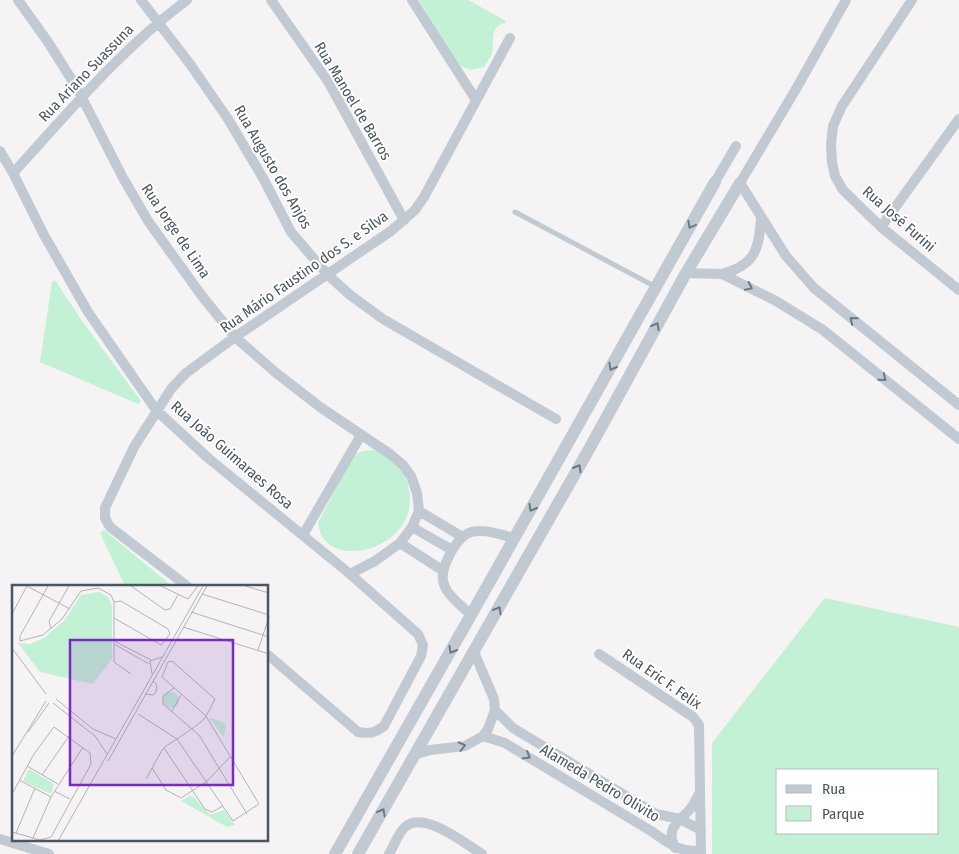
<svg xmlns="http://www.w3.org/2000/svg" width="959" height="854" viewBox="0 0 959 854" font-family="'Fira Sans Condensed',sans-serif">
<rect width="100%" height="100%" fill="#f5f3f3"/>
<path fill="#c3f1d5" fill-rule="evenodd" d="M419 0H468L506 21V23C487 26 496 44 491 56 489 60 486 63 484 67L471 70 458 65Z
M55 280 82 321 141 401 138 404 40 362 52 282Z
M373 450C387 453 401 465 406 479 432 548 323 577 318 523L353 455 363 451Z
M104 530 172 586H125L100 533Z
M825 598 959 627V854H712V743ZM778 770H938V833H778Z"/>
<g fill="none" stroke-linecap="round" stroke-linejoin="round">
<path stroke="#c1cad2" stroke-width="5" d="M515 212 656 287"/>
<path stroke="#c1cad2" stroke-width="10" d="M18 0 48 42 77 88 122 176 148 221 202 296 235 337 275 372 320 407 390 454 403 465 411 476 417 493 419 511 412 527 400 543 375 561 350 574
M141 0 190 64 228 119 263 178 291 232 327 274 350 295 383 319 556 419
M271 0 329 83 404 220
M412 0 476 100
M846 0 796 89 740 183 786 256 814 288 959 405
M912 0 842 106 833 126 831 144 832 162 835 176 843 190 881 227 959 290
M0 151 13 173 44 235 88 312 156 410 207 457 350 574 418 634 423 645 421 656 384 726C375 733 369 734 358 732L268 655
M13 173C68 113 121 49 187 0
M715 182 736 146
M881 227 959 119
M686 273 722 274 776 301 823 330 959 439
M722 274C755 265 759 250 761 218
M419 511 461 536
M412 527 452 550
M303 535 361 435
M400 543 442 570
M187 586 110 527 105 518V508L134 447 171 389 186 373 235 337 391 231 415 210 424 197 510 38
M471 615C463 607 449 597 445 587 440 577 444 567 448 558 466 521 481 530 515 538
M599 654 693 717 699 725 701 854
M495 710 513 728 656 814 680 819 701 830
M483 736 505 743 651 831C668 842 680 854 701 850
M414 755 430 750 465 746 483 736 488 729 495 710 494 699 474 652
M0 839 49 854
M675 848C665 826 679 823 691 808 694 804 696 799 699 794
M389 854C394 846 398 833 405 827 424 810 465 844 482 854"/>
<path stroke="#c1cad2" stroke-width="12" d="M335 854 471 615 715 182
M358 854 588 451 686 273 740 183"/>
</g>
<defs><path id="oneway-chevron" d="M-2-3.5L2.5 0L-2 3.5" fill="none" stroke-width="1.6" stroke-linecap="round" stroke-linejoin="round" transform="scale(1.25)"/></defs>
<g stroke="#6e7983">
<use href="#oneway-chevron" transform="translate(691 225) rotate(119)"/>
<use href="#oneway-chevron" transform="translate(749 287) rotate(26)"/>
<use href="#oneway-chevron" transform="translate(853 320) rotate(-141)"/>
<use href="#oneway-chevron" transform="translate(656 326) rotate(-61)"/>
<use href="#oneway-chevron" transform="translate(612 367) rotate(120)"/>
<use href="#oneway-chevron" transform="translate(883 378) rotate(39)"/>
<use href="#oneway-chevron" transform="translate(578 468) rotate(-60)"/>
<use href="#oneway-chevron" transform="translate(532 508) rotate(120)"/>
<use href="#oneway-chevron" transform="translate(498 610) rotate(-60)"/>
<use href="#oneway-chevron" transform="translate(452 650) rotate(120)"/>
<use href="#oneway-chevron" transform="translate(462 746) rotate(-14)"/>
<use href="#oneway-chevron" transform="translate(527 756) rotate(31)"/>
<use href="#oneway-chevron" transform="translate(382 812) rotate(-61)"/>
</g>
<g text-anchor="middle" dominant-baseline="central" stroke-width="4" stroke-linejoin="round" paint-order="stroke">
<g font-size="15" fill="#4a5661" stroke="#fff">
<text transform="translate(86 73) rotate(-46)">Rua Ariano Suassuna</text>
<text transform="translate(353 101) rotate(59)">Rua Manoel de Barros</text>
<text transform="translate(273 167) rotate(60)">Rua Augusto dos Anjos</text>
<text transform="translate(899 219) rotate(41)">Rua José Furini</text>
<text transform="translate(176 231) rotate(56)">Rua Jorge de Lima</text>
<text transform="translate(304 272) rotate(-35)">Rua Mário Faustino dos S. e Silva</text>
<text transform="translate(232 455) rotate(41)">Rua João Guimaraes Rosa</text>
<text transform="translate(662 679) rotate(35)">Rua Eric F. Felix</text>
<text transform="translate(600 783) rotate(31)">Alameda Pedro Olivito</text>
</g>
</g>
<g transform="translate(12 585)">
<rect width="256" height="256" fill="#f5f3f3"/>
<path d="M87 7 96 12 100 20V74L81 99 28 87 6 58 18 59 32 53 52 36 69 10ZM151 115a8 8 0 1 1 16 0a8 8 0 1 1-16 0ZM197 132 214 139 212 152V153ZM17 184 42 199 39 209 11 196ZM177 211 182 212 198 230 212 225 223 240 215 242 169 216Z" fill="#c3f1d5"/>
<path fill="none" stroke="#b1b4b9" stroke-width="1" d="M15 1 58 24M36 1 8 51V56L31 50 50 34 69 6 86 3 99 10 102 17V77L119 89M119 1 153 25 158 24 166 10M149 1 176 14 186 1M233 1 257 8M190 9 257 30M102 17 109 16 156 44 158 49 149 60 102 33M179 27 257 52M0 29 15 1M171 42 257 69M39 44 37 36 57 1M102 56 139 75M102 59 137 79M0 63 34 109M246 65 257 32M140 89 138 76 150 72M162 103 151 111V119L187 150 235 229M133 109 141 110 144 107 145 100 141 96M44 114 81 144 104 154M41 118 83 151 95 169M160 126 169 110M126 129 165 154 221 236 247 219 194 131 150 92 156 77 160 76 203 114 198 124 194 131 192 134 189 137 181 143 165 154 154 161 150 165 134 194M16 147 37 118M152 163 193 224 200 227 211 221M0 171 34 116M96 176 195 1M15 181 46 199M140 183 154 205 169 213 194 197 219 171M30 190 57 151M7 195 39 212M42 206 58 214M0 209 22 169 42 142 78 168 79 179 39 252 28 255 0 247M4 248 23 203M21 253 39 212 71 162M46 256 191 1"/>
<path fill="#7b2cbf" fill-opacity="0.15" stroke="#7b2cbf" stroke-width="2.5" d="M58 55H221V200H58Z"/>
<rect width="256" height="256" fill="none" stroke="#4a5661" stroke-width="2.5"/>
</g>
<rect x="776" y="769" width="162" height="65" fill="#ffffff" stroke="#b7bbc0"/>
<rect x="786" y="785" width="25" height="8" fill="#c1cad2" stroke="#b7bbc0"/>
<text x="822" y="794" font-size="15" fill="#4a5661">Rua</text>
<rect x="786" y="806" width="25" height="15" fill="#c3f1d5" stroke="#b7bbc0"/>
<text x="822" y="819" font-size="15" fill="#4a5661">Parque</text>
</svg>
